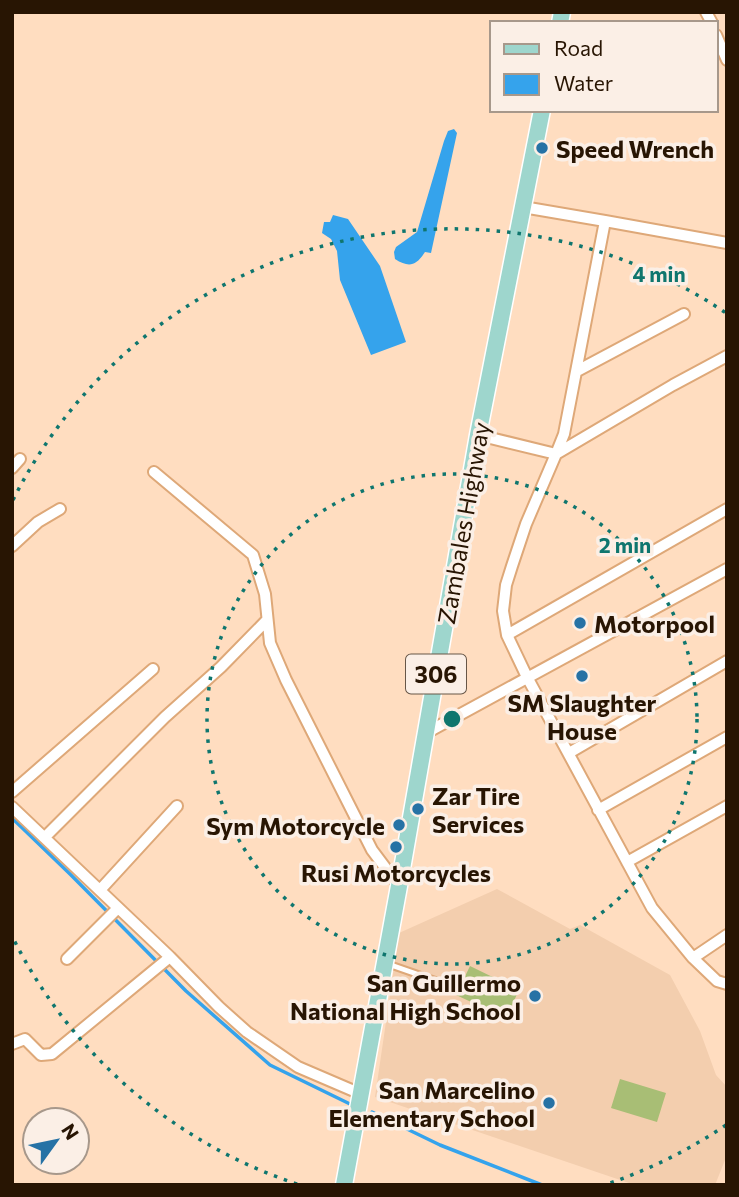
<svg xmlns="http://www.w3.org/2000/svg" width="739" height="1197" viewBox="0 0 739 1197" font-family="Commissioner,sans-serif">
<rect width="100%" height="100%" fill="#ffddc0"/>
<path fill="#f3ceae" d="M497 889 570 929 580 925 670 975 700 1031 716 1075 727 1087V1155L715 1185H635L375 1097 399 933Z"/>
<path fill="#a8be75" d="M470 966 519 990 506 1018 456 995Z
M620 1079 666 1093 657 1122 611 1108Z"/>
<path fill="#35a3ec" d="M454 129 457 133 431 253 425 252C416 266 409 268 395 259L394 252 396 247 417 232 444 141 448 131Z
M333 215 348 219 380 266 406 342 371 355 340 280 337 251 331 239 322 233 324 222H330Z"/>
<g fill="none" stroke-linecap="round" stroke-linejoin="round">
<path stroke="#35a3ec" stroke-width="3.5" d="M12 818 70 874 186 991 270 1065 350 1104
M372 1112 440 1145 542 1185"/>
<defs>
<path id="service" d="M388 964 454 987"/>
<path id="minor" d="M706 12 712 23
M716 35 727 60
M523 207 605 221
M727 356 673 385 556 454 526 524 512 566 506 585 503 611 507 635 527 677 652 908 693 958 717 981 727 984
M577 371 684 314
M478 435 556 454 564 434 605 221 727 243
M12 468 20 459
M154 472 253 555 265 594 270 643 286 680 372 850 399 886
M12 546 38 522 60 509
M507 635 727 509
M426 733 727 569
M569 753 727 661
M12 792 153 669
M12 807 170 957 219 1007 247 1032 298 1067 361 1094
M598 810 727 737
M45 837 165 717 221 667 267 620
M627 862 727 806
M100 890 177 806
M693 958 727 935
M67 959 118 908
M12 1044 25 1039 41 1055 52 1054 170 957"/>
<path id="primary" d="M560 23 562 12
M344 1185 399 886 478 435 542 110"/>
</defs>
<use href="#service" stroke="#dea878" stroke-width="9"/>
<use href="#minor" stroke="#dea878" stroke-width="14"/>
<use href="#primary" stroke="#fff" stroke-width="19"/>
<use href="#service" stroke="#fff" stroke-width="5"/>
<use href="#minor" stroke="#fff" stroke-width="10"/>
<use href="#primary" stroke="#9ed6cd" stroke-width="16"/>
</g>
<g fill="none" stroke="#0f766e" stroke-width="3.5" stroke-dasharray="3.5 7">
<circle cx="452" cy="719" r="245"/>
<path d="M726 1125A490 490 0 0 1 607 1184M297 1184A490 490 0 0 1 13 938M13 500A490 490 0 0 1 726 313"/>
</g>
<g fill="#2672a5" stroke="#fbefe6" stroke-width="2.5">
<circle cx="542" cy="148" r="7"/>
<circle cx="580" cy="623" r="7"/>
<circle cx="582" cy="676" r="7"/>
<circle cx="418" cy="809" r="7"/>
<circle cx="399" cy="825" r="7"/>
<circle cx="396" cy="847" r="7"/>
<circle cx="535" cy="996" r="7"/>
<circle cx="549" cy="1103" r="7"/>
</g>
<g text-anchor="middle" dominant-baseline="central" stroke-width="7" stroke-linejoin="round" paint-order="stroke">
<rect fill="#fbefe6" stroke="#675647" stroke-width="2" x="406" y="654.5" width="60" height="39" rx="5"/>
<g font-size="23" font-weight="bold" fill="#281503">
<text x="436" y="674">306</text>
</g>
<g font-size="24" font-weight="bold" fill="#281503" stroke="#fbefe6" text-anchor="start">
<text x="556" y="148">Speed Wrench</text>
<text x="594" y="623">Motorpool</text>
<text x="582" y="702" text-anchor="middle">SM Slaughter<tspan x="582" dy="28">House</tspan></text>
<text x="432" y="795">Zar Tire<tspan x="432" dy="28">Services</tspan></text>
<text x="385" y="825" text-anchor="end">Sym Motorcycle</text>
<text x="396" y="872" text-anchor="middle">Rusi Motorcycles</text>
<text x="521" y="982" text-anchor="end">San Guillermo<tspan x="521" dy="28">National High School</tspan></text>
<text x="535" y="1089" text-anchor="end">San Marcelino<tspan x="535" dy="28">Elementary School</tspan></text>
</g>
<g font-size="24" fill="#281503" stroke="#fbefe6">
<text transform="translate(463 523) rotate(-80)">Zambales Highway</text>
</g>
</g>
<circle cx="452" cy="719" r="10" fill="#0f766e" stroke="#fbefe6" stroke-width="3.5"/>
<g font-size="21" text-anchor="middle" font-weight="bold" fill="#0f766e" stroke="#fbefe6" stroke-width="7" stroke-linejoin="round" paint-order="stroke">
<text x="659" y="282">4 min</text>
<text x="625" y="553">2 min</text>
</g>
<rect width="739" height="1197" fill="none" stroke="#281503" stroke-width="28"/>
<rect x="490" y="21" width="228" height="91" fill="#fbefe6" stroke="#a7988b" stroke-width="2"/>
<rect x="504" y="44" width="35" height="10" fill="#9ed6cd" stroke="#a7988b" stroke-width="2"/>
<text x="554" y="56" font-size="21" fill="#281503">Road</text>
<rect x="504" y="74" width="35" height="21" fill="#35a3ec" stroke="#a7988b" stroke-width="2"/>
<text x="554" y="91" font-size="21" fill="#281503">Water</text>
<g transform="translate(56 1141) rotate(57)"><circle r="33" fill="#fbefe6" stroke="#a7988b" stroke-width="2"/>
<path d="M0-5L12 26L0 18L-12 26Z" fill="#2672a5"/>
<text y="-10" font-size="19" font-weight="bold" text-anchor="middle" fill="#281503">N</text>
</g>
</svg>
